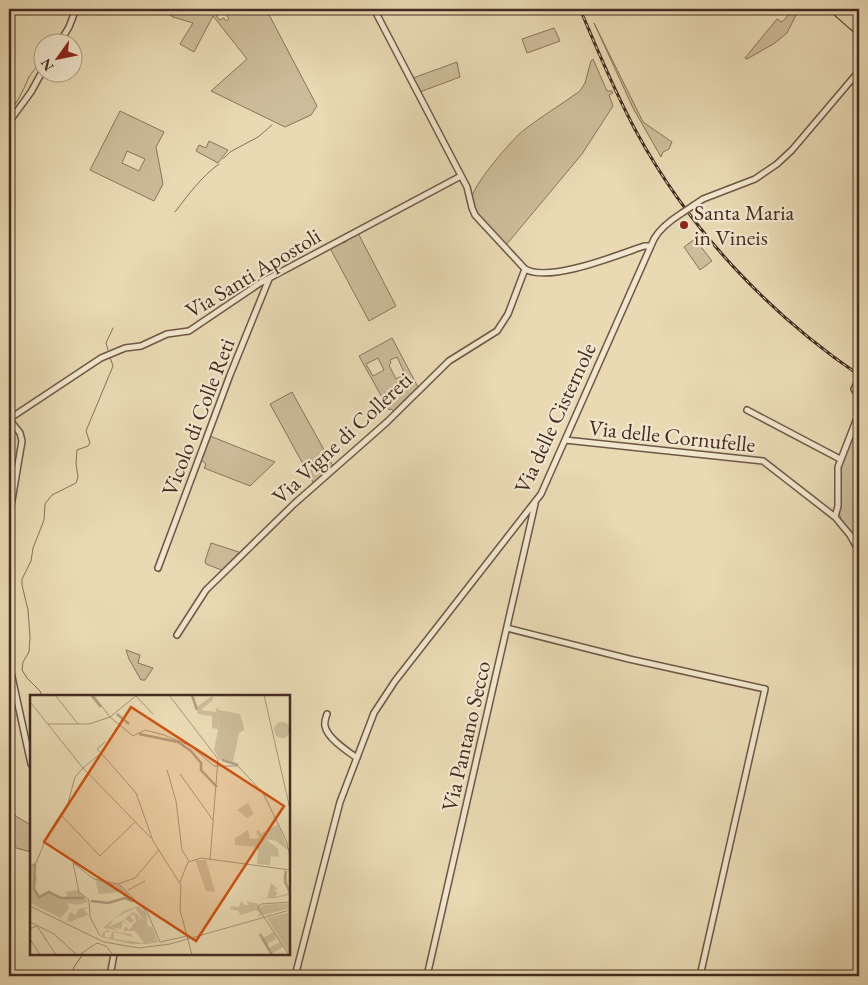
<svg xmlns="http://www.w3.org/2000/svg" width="868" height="985" viewBox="0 0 868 985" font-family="'EB Garamond',serif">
<rect width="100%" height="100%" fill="#e9dab3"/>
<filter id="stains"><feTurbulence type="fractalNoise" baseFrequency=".004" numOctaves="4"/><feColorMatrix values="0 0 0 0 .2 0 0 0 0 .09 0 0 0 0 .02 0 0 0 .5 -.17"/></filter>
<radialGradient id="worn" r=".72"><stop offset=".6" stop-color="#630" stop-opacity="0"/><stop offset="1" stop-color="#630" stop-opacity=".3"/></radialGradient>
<path fill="#cdbc9a" stroke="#88745e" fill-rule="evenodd" d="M159 9H213L219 20 224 18 226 21 229 19 223 9H266L317 106 311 115 285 127 211 91 247 59 213 16 194 52 180 44 193 23 173 17Z
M794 9H799L787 33 775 43 747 59 745 58 777 19 782 22Z
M594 23 643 122 672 142 669 149 663 152 661 157 633 108Z
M554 28 560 41 527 53 522 39Z
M593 59 607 91H612L613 93 609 95 613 106 582 154 506 245C494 232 474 217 472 199 470 188 513 138 524 130 542 116 562 104 580 91L585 83 591 61Z
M457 62 460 77 420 92 413 78Z
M120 111 164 132 156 147 163 184 154 201 90 170ZM127 151 145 159 139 171 122 163Z
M209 141 228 150 218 163 196 151 199 145 206 148Z
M358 233 396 306 369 321 330 248 342 241 343 243 346 242V239Z
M695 239 712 261 700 270 684 247Z
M392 338 418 387 394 411 391 409 389 410 359 356ZM397 357 405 374 396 379 389 365 391 363 390 360ZM378 358 384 370 373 376 366 364Z
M292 392 333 466 314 484 270 404Z
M853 432 858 435 856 438 859 441V546L841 520 838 508 839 467Z
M210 436 275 462 250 486 204 468 206 464 201 460Z
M211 543 239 552 224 571 206 564 205 561Z
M126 650 140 655 138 663 153 668 145 680H141L129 659Z
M9 808 17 817 31 825V852L9 846Z"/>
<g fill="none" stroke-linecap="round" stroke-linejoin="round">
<path stroke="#85705b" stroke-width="1" d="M65 29 72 9
M56 42 62 35
M9 113C17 103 23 91 28 79 30 74 39 65 42 59
M223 159 230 152 258 137 272 125
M175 212C189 194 201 177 219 164
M108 350 106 343 113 328
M42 696 40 691 27 678 22 670 23 662 29 652 30 637 28 610 22 585V579L31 561 33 548 44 520 45 504 52 495 76 483 78 477 76 464 77 450 88 446 90 443 86 431 113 366 110 357
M72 976 74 967 83 954"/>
<defs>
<path id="street" d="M374 9 467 187 472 208 475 215 525 269C549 283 618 255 644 246H650
M60 42 69 27 76 9
M9 122 31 92 42 72
M694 205 703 199 755 179 777 164 792 150 859 71
M859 379 854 389 859 397
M747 410 840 459
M9 419 101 358 125 348 141 346 167 334 189 331 260 283 461 176
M9 419 20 433 22 441 9 518
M565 440 763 461 835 517 850 535 859 551
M835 517 838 506V467L859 413
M158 568 230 375 269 279
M507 628 629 659 765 689 700 976
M177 635 206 590 294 504 387 422 449 361 497 331 508 314 525 269
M9 663 31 764
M327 714C326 717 324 722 325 726 327 738 347 751 357 758
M110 976 114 954
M295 976 340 802 374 713 395 681 541 494 654 239C660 228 671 220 682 213
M427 976 535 504"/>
<path id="highway" d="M835 9 859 30
M847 9 859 19"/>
</defs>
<use href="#street" stroke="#6d5746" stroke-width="8"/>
<use href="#highway" stroke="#442b21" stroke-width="11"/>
<use href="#street" stroke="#f1e7ce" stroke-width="5"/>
<use href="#highway" stroke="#e9dab3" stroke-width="9"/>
<defs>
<path id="rail" d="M580 9C598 51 615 93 637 133 690 230 768 313 859 375"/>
</defs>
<use href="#rail" stroke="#442b21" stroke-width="3"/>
<use href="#rail" stroke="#f1e7ce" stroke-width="1" stroke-dasharray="4" stroke-linecap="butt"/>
<defs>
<path id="street-bridge" d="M682 213 694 205"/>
</defs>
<use href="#street-bridge" stroke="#6d5746" stroke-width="8" stroke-linecap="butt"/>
<use href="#street-bridge" stroke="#f1e7ce" stroke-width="5"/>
</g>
<circle fill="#8f2418" stroke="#f1e7ce" stroke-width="2" cx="684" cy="225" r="5"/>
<g text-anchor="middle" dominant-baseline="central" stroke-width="4.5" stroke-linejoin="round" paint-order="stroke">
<g font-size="22" fill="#442b21" stroke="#f1e7ce" text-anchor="start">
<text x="694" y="212">Santa Maria<tspan x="694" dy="25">in Vineis</tspan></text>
</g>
<g font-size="22" fill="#442b21" stroke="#f1e7ce">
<text transform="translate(253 273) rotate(-31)">Via Santi Apostoli</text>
<text transform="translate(198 417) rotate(-69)">Vicolo di Colle Reti</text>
<text transform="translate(555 418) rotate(-65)">Via delle Cisternole</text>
<text transform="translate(672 436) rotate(6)">Via delle Cornufelle</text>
<text transform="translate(342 438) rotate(-43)">Via Vigne di Collereti</text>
<text transform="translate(466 736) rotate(-77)">Via Pantano Secco</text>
</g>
</g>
<g transform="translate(30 695)">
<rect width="260" height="260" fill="#e9dab3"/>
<path d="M183 0V5L171 15 186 17 187 21 186 14 189 12 188 15 210 19 213 28 214 35 209 38 203 67 190 65 184 55 189 30V26L188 34 182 33V21L168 19 167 12ZM244 35a8 8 0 1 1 16 0a8 8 0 1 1-16 0ZM218 108 224 119 217 123 207 115ZM248 129 258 155 246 146 236 144 248 154 249 162 241 161 240 170 227 169 228 152 205 150V143L218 135 220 144 229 143 226 136 229 135 231 139ZM165 165H176L185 197 176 196ZM4 169 7 184 4 194 9 202 19 197 33 203 38 201 35 197 48 195 58 207 47 210 38 208 39 213 31 223 0 208V172ZM255 173 260 200 246 203 226 204 237 203 241 188 248 194 243 196 248 197 245 202 259 198 253 183ZM65 184 89 190 99 200 94 202 91 197 69 199ZM211 206 215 210H219L216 206 229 209 234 220 227 222 230 218 226 215 211 220 208 216 200 214 201 211 209 212ZM260 208V213L235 220 230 214 233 210ZM108 211 116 217 118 231 122 232 128 247 118 249H101L71 242 73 237 78 235 80 237H75V242L80 243 83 236 101 239 103 242 84 237V244L114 248 105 236H93L96 231 99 235 106 226 104 219 100 221 104 226 101 228 95 224 103 217 110 221 108 225 111 222 115 226 105 213 85 223 78 232 94 225 97 229 93 226 91 234 80 232 92 236 73 233 81 226 94 216ZM59 212 53 215 59 219 40 227 37 226 40 217 46 220 48 214ZM260 217V260L237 223ZM244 237 246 244 238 248 239 253 250 247 253 252 241 259 231 244Z" fill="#cdbc9a"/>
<path fill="none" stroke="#b19e81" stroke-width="2.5" d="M61 0 71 12M162 0 167 15M87 19 99 29M109 39 148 47 161 56 171 68V75L187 92M192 65 208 70M5 169 4 194 9 202 19 197 31 203H54M256 176 255 187 260 197M61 206 78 208 95 203 103 206M230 239 242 260"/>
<path fill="none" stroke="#a79479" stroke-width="1" d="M25 0 48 29M63 0 80 22 103 41 115 35 134 40 161 51 184 71H208L233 98 256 145 260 161M139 0 188 64 180 165M234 0 260 114M106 1 123 19M0 7 53 73 71 58 106 98 123 146 151 190 150 215 162 260M18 29H59L80 22 107 0M71 58 67 54 75 47M137 75 146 106 152 155 159 166M150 79 183 125M31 120 70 161 105 127M0 171 6 168 18 139 38 108 45 82 53 73 121 143M150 187 158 167 171 163 260 175M89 189 117 217 130 247 157 241M98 195 115 186M0 211 74 247 109 253 140 249 260 215M0 227 24 239 47 260M0 234 7 231 26 260M70 241 60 222 59 205 49 197 43 168 64 184 88 189 105 183 129 155M0 244 10 260M49 260 67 248 76 251 83 260M259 260 228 213 231 209 260 207"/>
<path fill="#cf520f" fill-opacity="0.15" stroke="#cf520f" stroke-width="2.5" d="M101 12 254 111 166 246 14 147Z"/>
<rect width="260" height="260" fill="none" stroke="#442b21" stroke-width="2.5"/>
</g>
<rect width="868" height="985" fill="none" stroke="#e9dab3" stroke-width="30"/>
<rect x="10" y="10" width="848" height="965" fill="none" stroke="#442b21" stroke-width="2.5"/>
<rect x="15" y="15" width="838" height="955" fill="none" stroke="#442b21"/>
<g transform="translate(58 58) rotate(237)"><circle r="24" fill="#f1e7ce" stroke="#ac9c89"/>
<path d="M0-4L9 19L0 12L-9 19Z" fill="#8f2418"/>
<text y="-8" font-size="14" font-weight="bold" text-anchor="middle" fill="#442b21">N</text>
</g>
<rect width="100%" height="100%" filter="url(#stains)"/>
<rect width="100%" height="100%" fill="url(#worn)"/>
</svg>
